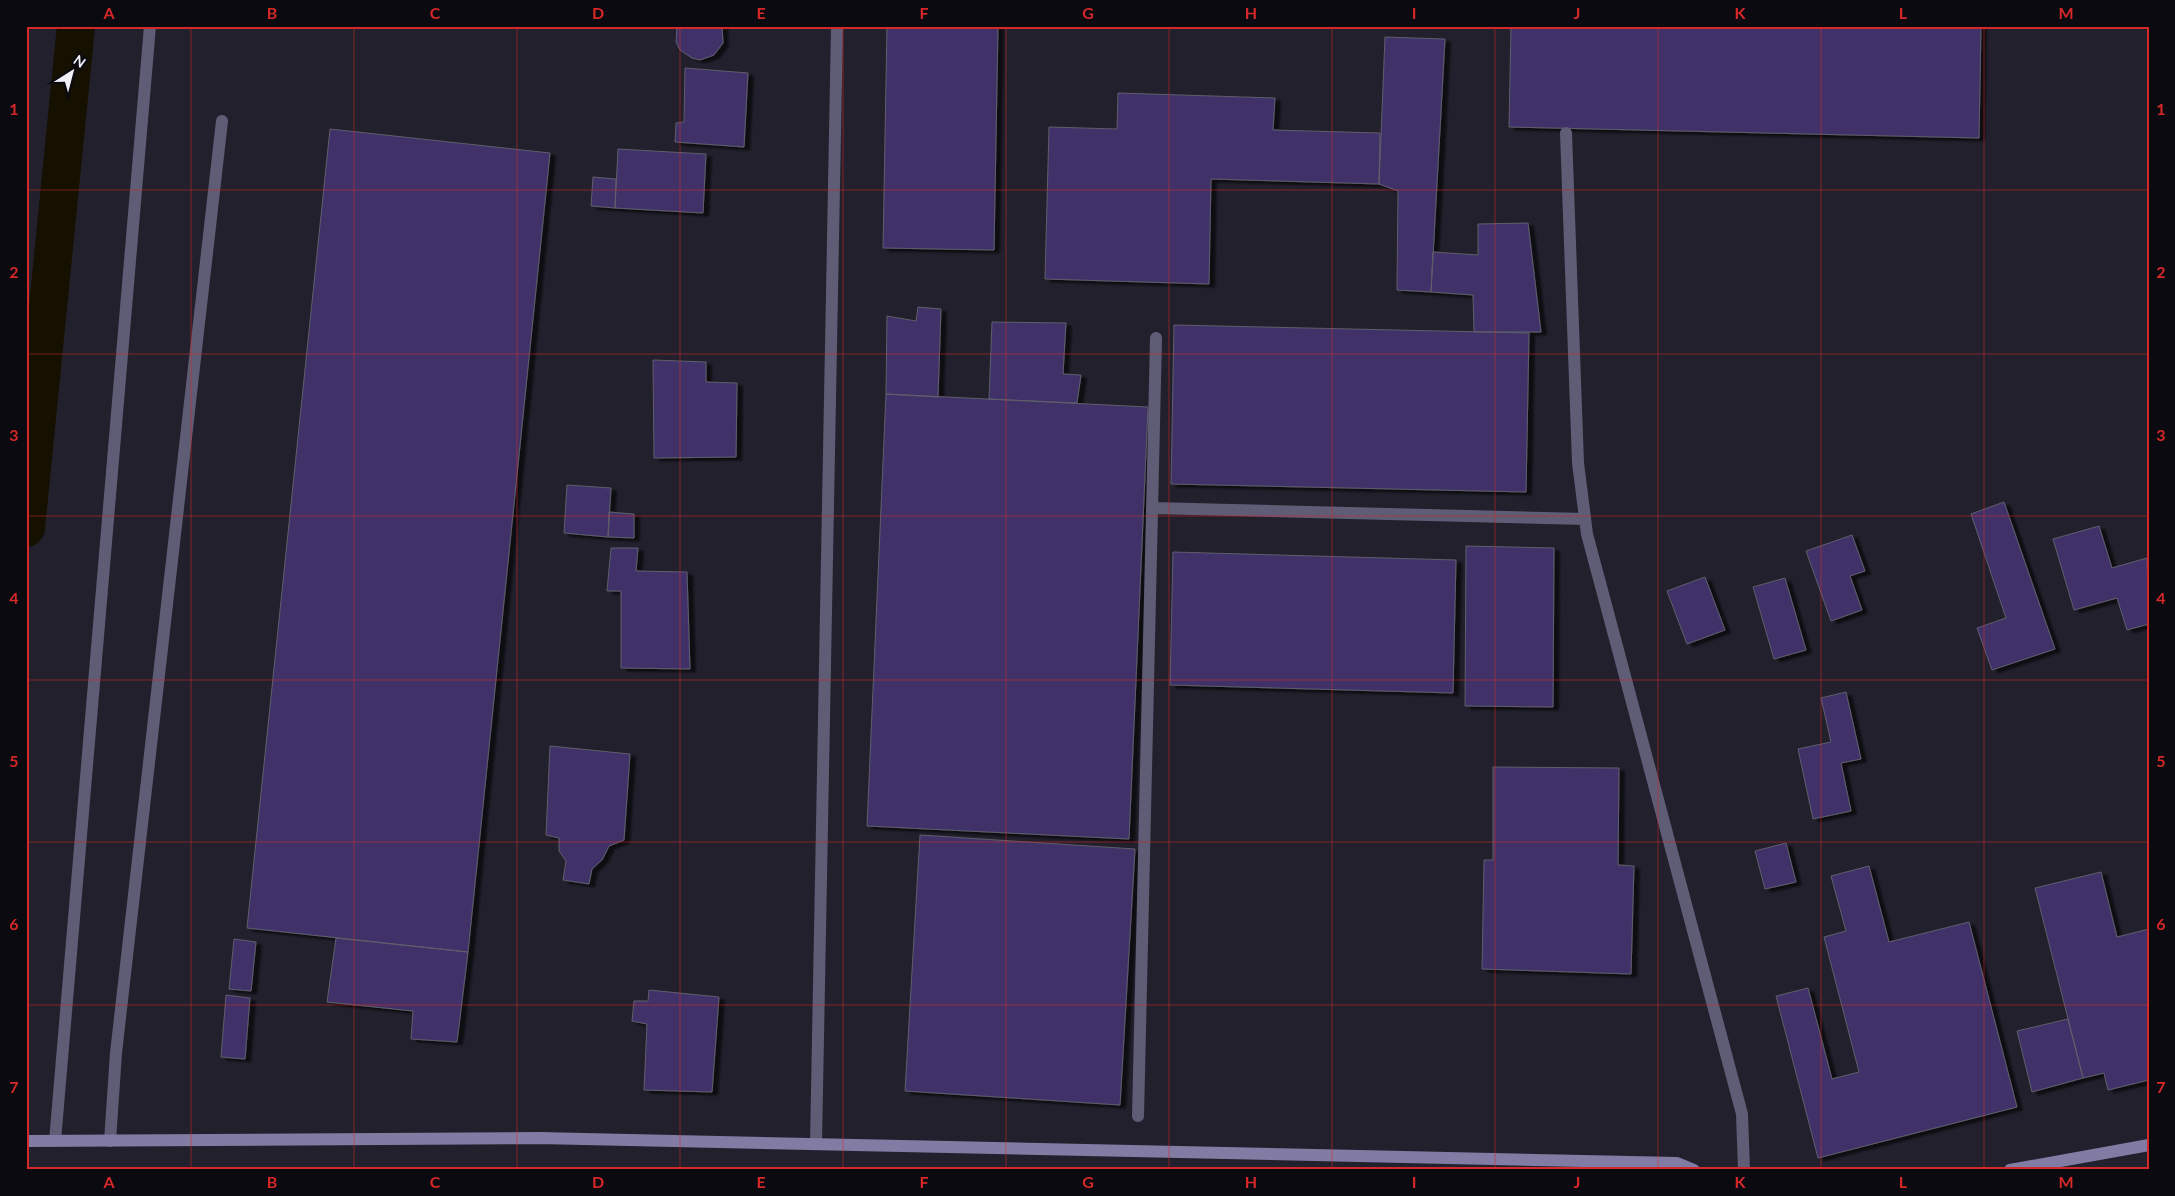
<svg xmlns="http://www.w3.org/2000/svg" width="2175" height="1196" viewBox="0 0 2175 1196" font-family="Lato,sans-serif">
<defs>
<filter id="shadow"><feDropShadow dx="5.5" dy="3" stdDeviation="1" flood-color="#0009"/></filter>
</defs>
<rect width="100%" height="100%" fill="#22202c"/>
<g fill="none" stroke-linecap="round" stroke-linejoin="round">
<path stroke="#151000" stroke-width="38" d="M26 528 76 26"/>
</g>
<path fill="#3f3369" stroke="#605e6c" filter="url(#shadow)" d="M677 26H722L723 43 714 55 700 60 692 58 680 50 676 42Z
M887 26H998L994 250 883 248Z
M1511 26H1981L1979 138 1509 127Z
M1385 37 1445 39 1431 292 1397 290 1398 191 1379 184Z
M685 68 748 73 744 147 675 142 676 123 684 122Z
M1118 93 1275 98 1273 130 1380 133 1379 184 1211 179 1209 284 1045 279 1049 127 1117 129Z
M330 129 550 153 468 952 247 928Z
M618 149 706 154 703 213 615 208Z
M593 177 616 179 615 208 591 206Z
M1528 223 1541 332H1474L1473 295 1431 292 1433 252 1478 255V224Z
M918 307 941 309 938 397 886 394 887 316 916 321Z
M992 322 1066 323 1063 374 1081 375 1077 403 989 399Z
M1174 325 1529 333 1526 492 1171 484Z
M653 360 706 362V382L737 383 736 457 654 458Z
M886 394 1148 407 1129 839 867 826Z
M567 485 611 488 608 537 564 533Z
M2004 502 2055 649 1992 670 1977 628 2006 618 1971 514Z
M609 512 634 514V538L608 537Z
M2099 526 2112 568 2147 558 2149 624 2127 630 2117 598 2074 610 2053 539Z
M1852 535 1865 571 1850 576 1862 610 1831 621 1806 551Z
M1466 546 1554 548 1553 707 1465 706Z
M611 548H638L636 571 687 572 690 669 621 668V591H607Z
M1173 552 1456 560 1453 693 1170 685Z
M1705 577 1725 630 1687 644 1667 591Z
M1785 578 1806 650 1774 659 1753 587Z
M1846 692 1861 759 1841 763 1851 811 1813 819 1798 749 1831 742 1821 698Z
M550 746 630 754 624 840 609 846 602 860 592 869 589 884 563 880 566 861 559 851V838L546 835Z
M1493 767 1619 768 1618 865 1634 866 1631 974 1482 969 1484 860H1493Z
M920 835 1135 849 1120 1105 905 1091Z
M1786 843 1796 882 1765 889 1755 851Z
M1869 866 1889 942 1969 922 2017 1107 1818 1158 1776 996 1808 988 1832 1079 1859 1072 1824 937 1846 931 1831 876Z
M2101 872 2117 937 2149 929V1080L2108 1090 2104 1073 2083 1078 2035 888Z
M336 938 468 952 457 1042 411 1039 413 1011 327 1002Z
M234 939 256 942 251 991 229 989Z
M649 990 719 997 712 1092 644 1090 647 1024 632 1021 634 1001H648Z
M226 995 250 998 245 1059 221 1057Z
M2068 1019 2083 1078 2032 1092 2017 1031Z"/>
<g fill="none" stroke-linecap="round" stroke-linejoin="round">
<path stroke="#5f5c75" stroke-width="12" d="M1566 133 1578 463 1587 534 1742 1114 1744 1170
M1153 508 1585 519
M1138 1116 1156 338
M55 1141 150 26
M110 1141 116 1053 222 121
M816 1144 837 26"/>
<path stroke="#827ca5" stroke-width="12" d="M26 1141 539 1138 1677 1163 1694 1170
M2010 1170 2149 1145"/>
</g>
<path fill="none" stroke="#d62828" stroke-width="1" stroke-opacity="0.55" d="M191 26V1170M354 26V1170M517 26V1170M680 26V1170M843 26V1170M1006 26V1170M1169 26V1170M1332 26V1170M1495 26V1170M1658 26V1170M1821 26V1170M1984 26V1170M26 190H2149M26 354H2149M26 516H2149M26 680H2149M26 842H2149M26 1005H2149"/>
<rect width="2175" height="1196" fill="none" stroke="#0b0a10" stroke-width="55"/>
<g transform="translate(72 72) rotate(36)" stroke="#0b0a10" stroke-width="4" paint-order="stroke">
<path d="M0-4L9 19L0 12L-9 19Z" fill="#f1f0f8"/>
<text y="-8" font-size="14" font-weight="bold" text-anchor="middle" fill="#f1f0f8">N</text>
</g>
<rect x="28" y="28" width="2120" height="1140" fill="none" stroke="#d62828" stroke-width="2"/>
<g font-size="16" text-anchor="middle" font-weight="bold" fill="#d62828">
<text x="109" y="19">A</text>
<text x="272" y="19">B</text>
<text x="435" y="19">C</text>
<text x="598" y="19">D</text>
<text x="761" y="19">E</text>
<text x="924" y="19">F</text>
<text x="1088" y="19">G</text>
<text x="1251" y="19">H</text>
<text x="1414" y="19">I</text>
<text x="1577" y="19">J</text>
<text x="1740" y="19">K</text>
<text x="1903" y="19">L</text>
<text x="2066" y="19">M</text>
<text x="14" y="115">1</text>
<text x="2161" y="115">1</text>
<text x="14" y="278">2</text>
<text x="2161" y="278">2</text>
<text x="14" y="441">3</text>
<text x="2161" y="441">3</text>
<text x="14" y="604">4</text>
<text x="2161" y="604">4</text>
<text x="14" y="767">5</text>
<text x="2161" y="767">5</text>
<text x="14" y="930">6</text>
<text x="2161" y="930">6</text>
<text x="14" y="1093">7</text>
<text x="2161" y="1093">7</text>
<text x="109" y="1188">A</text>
<text x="272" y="1188">B</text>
<text x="435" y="1188">C</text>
<text x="598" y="1188">D</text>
<text x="761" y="1188">E</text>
<text x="924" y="1188">F</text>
<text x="1088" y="1188">G</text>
<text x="1251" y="1188">H</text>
<text x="1414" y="1188">I</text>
<text x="1577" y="1188">J</text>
<text x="1740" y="1188">K</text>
<text x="1903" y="1188">L</text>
<text x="2066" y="1188">M</text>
</g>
</svg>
